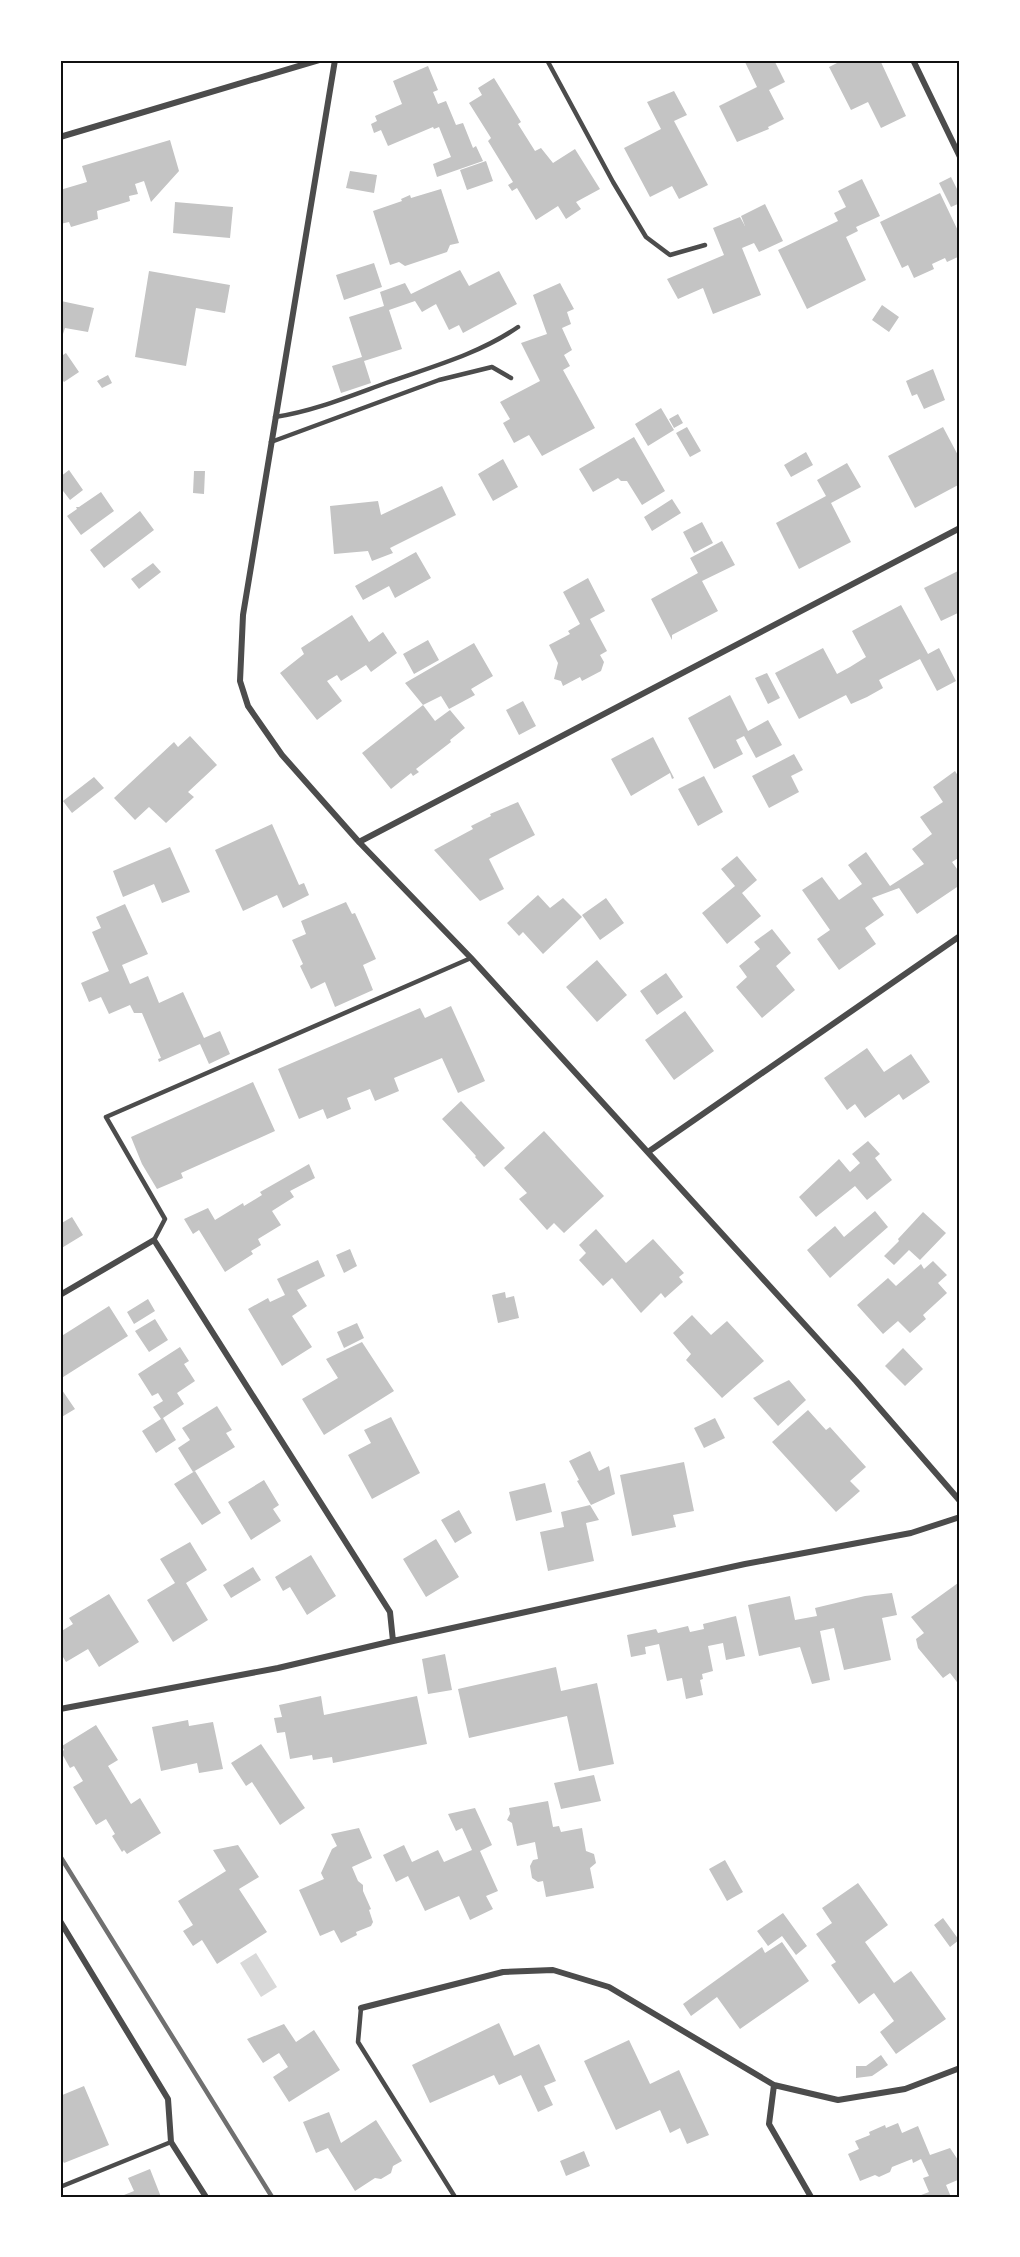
<svg xmlns="http://www.w3.org/2000/svg" width="1020" height="2257" viewBox="0 0 1020 2257" font-family="'Varela Round',sans-serif">
<rect width="100%" height="100%" fill="#fff"/>
<path fill="#d9d9d9" d="M256 1953 277 1987 261 1997 240 1963Z"/>
<path fill="#c4c4c4" d="M744 60H774L785 82 769 90 784 119 768 127 769 129 737 142 719 106 757 87Z
M843 60H880L906 116 881 128 868 102 851 110 829 67Z
M428 66 438 90 433 92 438 104 446 101 456 125 463 123 473 148 476 146 483 161 437 177 433 164 451 157 439 127 434 129 433 127 388 146 381 130 374 133 371 124 377 121 375 116 402 104 393 81Z
M494 78 521 122 518 124 535 151 541 148 553 163 575 149 600 189 576 202 581 209 566 219 558 206 536 220 517 188 512 191 508 185 513 182 488 141 491 138 469 103 482 95 478 88Z
M674 91 687 115 674 121 708 185 679 199 672 186 650 197 624 148 661 129 647 102Z
M170 140 179 171 151 202 144 181 135 184 138 194 129 196 130 201 97 211 98 219 71 227 69 222 60 224V190L87 182 82 166Z
M486 161 493 181 467 190 460 170Z
M350 171 377 175 374 193 346 188Z
M951 177 960 195V203L951 207 939 183Z
M862 179 880 216 856 227 858 231 846 237 866 280 807 309 778 250 838 221 834 213 846 207 838 191Z
M441 189 459 243 450 245 447 252 405 266 399 262 390 265 373 211 402 201 401 199 410 195 411 198Z
M940 193 960 235V256L947 262 945 258 932 264 934 269 914 278 908 265 902 268 880 222Z
M175 202 233 207 230 238 173 233Z
M765 204 783 241 759 252 754 243 742 248 761 295 713 314 703 288 678 299 667 279 724 255 713 228 740 217 745 226 741 216Z
M374 263 382 287 344 300 336 275Z
M460 270 469 286 499 271 517 304 463 333 459 325 449 330 436 304 422 312 415 301 389 310 402 349 364 361 371 383 341 393 332 366 362 357 349 317 384 306 380 292 405 283 411 294Z
M149 271 230 285 225 313 196 308 186 366 135 357Z
M560 283 574 309 567 312 571 324 562 328 572 350 564 355 570 366 563 370 595 428 542 456 529 435 514 443 503 423 510 419 500 402 540 381 521 343 547 334 533 295Z
M61 301 94 308 88 332 65 328 63 334H60Z
M882 305 899 317 889 332 872 320Z
M66 353 79 372 64 382 60 377V357Z
M933 369 945 400 924 409 917 394 912 396 906 381Z
M108 375 112 383 102 388 97 381Z
M661 408 674 430 648 446 635 424Z
M678 414 683 423 674 428 669 419Z
M687 427 701 451 690 457 676 433Z
M943 427 960 459V484L915 508 888 456Z
M634 437 665 491 642 505 627 481H621L618 478 593 492 579 469Z
M806 452 813 465 791 477 784 465Z
M503 459 518 487 493 501 478 474Z
M847 463 861 487 831 503 851 542 799 569 776 523 826 496 817 480Z
M69 470 83 490 70 500 60 487V477Z
M194 471H205L204 494 193 493Z
M442 486 456 515 390 548 393 553 372 561 368 551 334 554 330 506 378 501 381 515Z
M101 492 114 511 81 535 67 516 77 509 76 507H79Z
M672 499 681 513 652 531 644 517Z
M140 511 154 530 104 568 90 550Z
M702 522 713 543 694 553 683 532Z
M722 541 735 565 702 581 718 611 672 635V640L651 599 698 573 690 558Z
M416 552 431 578 395 598 389 586 363 600 355 586Z
M153 563 161 572 139 589 131 579Z
M960 570V612L941 621 924 588Z
M588 578 605 611 590 619 607 651 600 655 604 662 601 671 582 681 580 677 563 686 561 681 554 679 558 663 549 645 570 634 568 631 580 624 563 592Z
M901 605 928 654 939 648 956 681 937 691 920 659 879 680 883 688 867 697 851 704 846 695 799 719 775 673 823 648 837 674 850 667 866 657 852 631Z
M352 615 369 642 383 632 397 653 371 672 366 665 341 681 337 675 327 681 342 701 317 720 280 673 304 654 301 648Z
M428 640 439 660 414 674 403 654Z
M474 643 493 676 471 689 475 695 449 709 441 696 423 705 405 683Z
M767 673 780 698 768 704 755 678Z
M730 695 748 731 768 720 782 745 756 758 744 736 736 740 743 754 714 769 688 718Z
M523 701 536 726 519 735 506 710Z
M423 705 435 721 450 710 465 728 450 740 451 742 416 769 419 772 413 776 411 773 391 789 362 753Z
M190 736 217 765 188 792 194 797 166 823 149 807 135 820 114 798 174 742 178 747Z
M653 737 674 778 672 779 670 773 631 796 611 759Z
M794 754 803 770 791 776 799 792 769 808 752 776Z
M955 771 960 779V857L952 862 960 873V885L917 914 899 888 872 898 884 915 865 928 876 944 839 970 817 939 830 930 802 890 822 877 839 900 862 884 848 865 866 852 890 886 924 864 912 849 932 834 920 817 943 802 933 787Z
M704 776 723 812 698 826 678 789Z
M94 777 104 788 72 813 63 801Z
M518 802 535 835 489 859 504 889 480 901 434 850 473 829 471 826 491 816 490 814Z
M272 824 299 885 304 883 309 895 283 908 277 895 243 911 215 850Z
M170 847 190 892 162 903 154 884 123 897 113 871Z
M737 856 757 880 742 893 761 916 727 944 702 913 735 886 721 869Z
M538 895 550 908 563 898 582 917 543 954 523 932 519 936 507 923Z
M606 898 624 923 600 940 582 915Z
M346 902 352 914 355 913 376 959 363 965 373 990 335 1007 325 982 311 989 300 966 303 964 292 940 306 934 301 921Z
M125 904 148 954 122 965 130 984 148 976 159 1003 183 992 204 1038 220 1031 230 1054 209 1064 200 1044 159 1062 158 1059 161 1058 142 1013H134L130 1005 109 1014 101 997 89 1002 81 983 109 971 92 932 101 928 96 917Z
M772 929 791 953 776 966 795 990 762 1018 736 987 747 977 739 966 760 949 754 942Z
M597 960 627 995 597 1022 566 987Z
M666 973 683 997 657 1015 640 991Z
M451 1006 485 1081 458 1093 442 1058 394 1078 399 1091 375 1101 370 1089 347 1098 351 1109 327 1119 323 1109 299 1119 278 1069 420 1008 425 1018Z
M685 1011 714 1051 674 1080 645 1040Z
M867 1048 884 1072 911 1054 930 1082 903 1100 899 1094 865 1118 855 1104 847 1110 824 1078Z
M253 1082 275 1131 181 1173 183 1178 157 1189 142 1164 131 1137Z
M461 1101 505 1148 484 1167 475 1157 476 1156 442 1119Z
M544 1131 604 1196 564 1233 554 1223 547 1230 519 1199 527 1193 504 1168Z
M868 1141 880 1154 875 1158 892 1180 867 1200 855 1186 816 1217 799 1197 839 1159 850 1172 860 1163 852 1154Z
M309 1164 315 1178 290 1191 294 1197 272 1211 281 1225 258 1239 261 1245 251 1251 253 1254 225 1272 199 1230 193 1234 184 1219 208 1208 215 1220 243 1203 244 1206 262 1195 260 1192Z
M875 1211 888 1227 830 1278 807 1250 835 1226 844 1237Z
M923 1212 946 1233 920 1260 909 1250 894 1265 884 1256 899 1241 898 1239Z
M72 1217 83 1235 60 1249V1224Z
M596 1229 626 1263 653 1239 684 1273 679 1277 683 1282 665 1298 661 1293 641 1313 612 1278 603 1286 579 1260 586 1253 579 1245Z
M350 1249 357 1266 344 1273 336 1255Z
M318 1260 325 1276 297 1290 307 1306 292 1316 312 1347 282 1366 248 1309 268 1298 270 1302 285 1295 277 1279Z
M933 1261 947 1275 938 1283 947 1293 923 1315 926 1319 910 1333 898 1321 883 1334 857 1305 888 1278 896 1286 921 1264 924 1269Z
M505 1292 506 1298 514 1296 519 1318 498 1323 492 1295Z
M148 1299 155 1311 134 1324 127 1312Z
M109 1306 128 1336 60 1379V1337Z
M692 1315 711 1335 727 1321 764 1361 722 1398 686 1360 691 1354 673 1333Z
M155 1319 168 1340 149 1352 135 1331Z
M357 1323 364 1338 344 1348 337 1332Z
M362 1342 394 1391 324 1435 302 1399 338 1378 326 1359Z
M180 1347 189 1361 184 1364 195 1381 177 1393 184 1404 163 1418 176 1440 156 1453 142 1431 161 1419 153 1407 163 1401 158 1393 152 1396 138 1374Z
M903 1348 923 1369 905 1386 885 1366Z
M789 1380 806 1400 778 1426 753 1398Z
M62 1390 75 1409 60 1418V1391Z
M217 1406 232 1430 226 1433 235 1447 193 1472 178 1448 190 1440 182 1428Z
M808 1410 826 1430 830 1427 866 1467 850 1481 860 1491 836 1512 772 1442Z
M391 1417 420 1473 372 1499 348 1455 371 1443 364 1430Z
M715 1418 725 1438 704 1448 694 1428Z
M590 1451 599 1471 609 1466 615 1494 591 1505 577 1481 579 1480 569 1461Z
M684 1462 694 1511 673 1515 676 1527 632 1536 620 1475Z
M195 1471 221 1513 202 1525 174 1484Z
M264 1480 279 1505 273 1509 281 1521 251 1540 228 1502Z
M545 1483 552 1512 516 1521 509 1492Z
M590 1505 599 1520 586 1523 594 1561 548 1571 540 1532 564 1527 561 1512Z
M459 1510 472 1533 455 1543 441 1520Z
M436 1539 459 1577 426 1597 403 1559Z
M190 1542 207 1570 186 1583 208 1620 173 1642 147 1600 175 1583 160 1559Z
M311 1555 336 1596 307 1615 290 1587 283 1591 275 1577Z
M253 1567 261 1580 231 1598 223 1585Z
M958 1583 960 1586V1686L950 1673 943 1678 918 1648 916 1639 924 1633 911 1617Z
M892 1593 897 1615 882 1618 891 1660 844 1670 834 1628 820 1631 830 1680 812 1684 800 1647 759 1656 748 1605 790 1596 795 1620 817 1616 815 1608 865 1596Z
M109 1594 139 1642 99 1667 88 1649 66 1662 60 1652V1632L73 1624 69 1618Z
M736 1616 745 1656 726 1660 723 1643 708 1646 713 1671 702 1674 703 1679 700 1680 703 1695 686 1699 682 1678 667 1681 659 1644 645 1647 646 1654 631 1657 627 1635 656 1629 658 1633 688 1626 690 1632 704 1629 703 1624Z
M445 1654 452 1690 428 1694 422 1659Z
M556 1667 561 1691 597 1683 614 1764 579 1771 567 1716 469 1738 458 1689Z
M321 1696 324 1715 417 1696 427 1744 333 1763 332 1757 313 1760 312 1755 290 1759 285 1732 277 1733 274 1718 282 1717 279 1705Z
M188 1720 189 1726 213 1722 223 1769 199 1773 197 1763 161 1771 152 1727Z
M96 1725 118 1760 108 1766 131 1804 140 1798 161 1833 127 1854 124 1850 122 1852 112 1836 115 1834 106 1819 96 1825 73 1787 83 1781 74 1766 70 1768 61 1752 64 1750 62 1746Z
M261 1744 305 1808 280 1825 252 1782 246 1786 231 1763Z
M594 1775 601 1801 561 1809 554 1783Z
M548 1801 553 1827 559 1826 561 1832 582 1828 586 1851 594 1854 596 1863 590 1868 594 1888 546 1897 543 1881 538 1882 532 1878 530 1866 533 1860 538 1859 535 1842 517 1846 512 1823 507 1820 510 1814 509 1808Z
M475 1808 492 1845 480 1851 498 1891 486 1896 493 1909 470 1920 459 1896 425 1911 408 1876 396 1882 383 1855 404 1845 412 1862 438 1850 444 1862 472 1850 462 1828 456 1831 448 1814Z
M359 1828 372 1858 352 1867 358 1881 363 1885V1891L371 1909 369 1910 373 1922 371 1926 356 1932 357 1935 341 1943 334 1930 320 1936 299 1890 324 1879 321 1873 332 1849 337 1846 331 1834Z
M238 1845 259 1877 239 1889 267 1932 217 1964 202 1940 193 1946 183 1931 193 1925 178 1901 226 1871 213 1850Z
M725 1860 743 1892 727 1901 709 1869Z
M858 1883 888 1925 865 1942 894 1983 911 1971 946 2019 896 2054 880 2032 894 2021 874 1993 859 2004 831 1965 836 1962 816 1934 832 1923 822 1908Z
M783 1913 807 1946 796 1955 782 1936 768 1946 757 1931Z
M943 1918 959 1940 950 1947 934 1925Z
M782 1942 809 1981 740 2029 717 1997 691 2016 683 2004 762 1947 765 1953Z
M499 2023 514 2056 539 2044 556 2081 544 2086 553 2105 538 2112 521 2075 499 2085 494 2075 430 2103 412 2065Z
M284 2024 296 2042 314 2030 340 2070 289 2102 273 2077 288 2067 279 2053 263 2063 247 2039Z
M629 2040 650 2084 679 2070 709 2135 687 2144 680 2128 670 2133 660 2110 616 2130 584 2061Z
M881 2055 888 2065 872 2076 856 2078V2066H866Z
M84 2086 109 2145 64 2163 60 2156V2096Z
M329 2112 341 2143 376 2120 402 2161 393 2166 391 2173 381 2179 375 2178 355 2191 328 2148 316 2153 303 2122Z
M898 2123 902 2133 918 2126 930 2155 950 2148 960 2163V2179L946 2185 951 2197H916L929 2192 923 2178 929 2176 921 2159 913 2163 912 2159 892 2167 890 2172 879 2177 875 2175 860 2181 848 2154 859 2149 855 2141 870 2135 869 2132 885 2125 886 2128Z
M584 2151 590 2166 566 2176 560 2161Z
M150 2169 161 2197H119L134 2191 128 2178Z"/>
<g fill="none" stroke-linecap="round" stroke-linejoin="round">
<path stroke="#4c4c4c" stroke-width="4.5" d="M547 60 613 182 646 237 670 255 705 245
M275 417C314 411 350 396 386 383 431 367 479 354 518 327
M271 442 439 380 492 367 511 378
M154 1240 165 1219 106 1117 471 958
M361 2008 358 2042 455 2197
M60 2187 171 2142"/>
<path stroke="#4c4c4c" stroke-width="6" d="M335 60 243 615 240 681 248 706 282 755 359 842 471 958 856 1381 960 1501
M913 60 960 157
M60 137 319 60
M359 842 960 528
M648 1152 960 936
M60 1295 154 1240 390 1612 393 1641
M60 1709 278 1668 393 1641 745 1564 911 1533 960 1517
M60 1921 168 2099 171 2142 206 2197
M361 2008 503 1972 553 1970 609 1987 774 2085 838 2100 905 2089 960 2068
M774 2085 769 2124 811 2197"/>
<path stroke="#707070" stroke-width="4.5" d="M60 1856 272 2197"/>
</g>
<rect width="1020" height="2257" fill="none" stroke="#ffffff" stroke-width="123"/>
<rect x="62" y="62" width="896" height="2134" fill="none" stroke="#111" stroke-width="2"/>
</svg>
